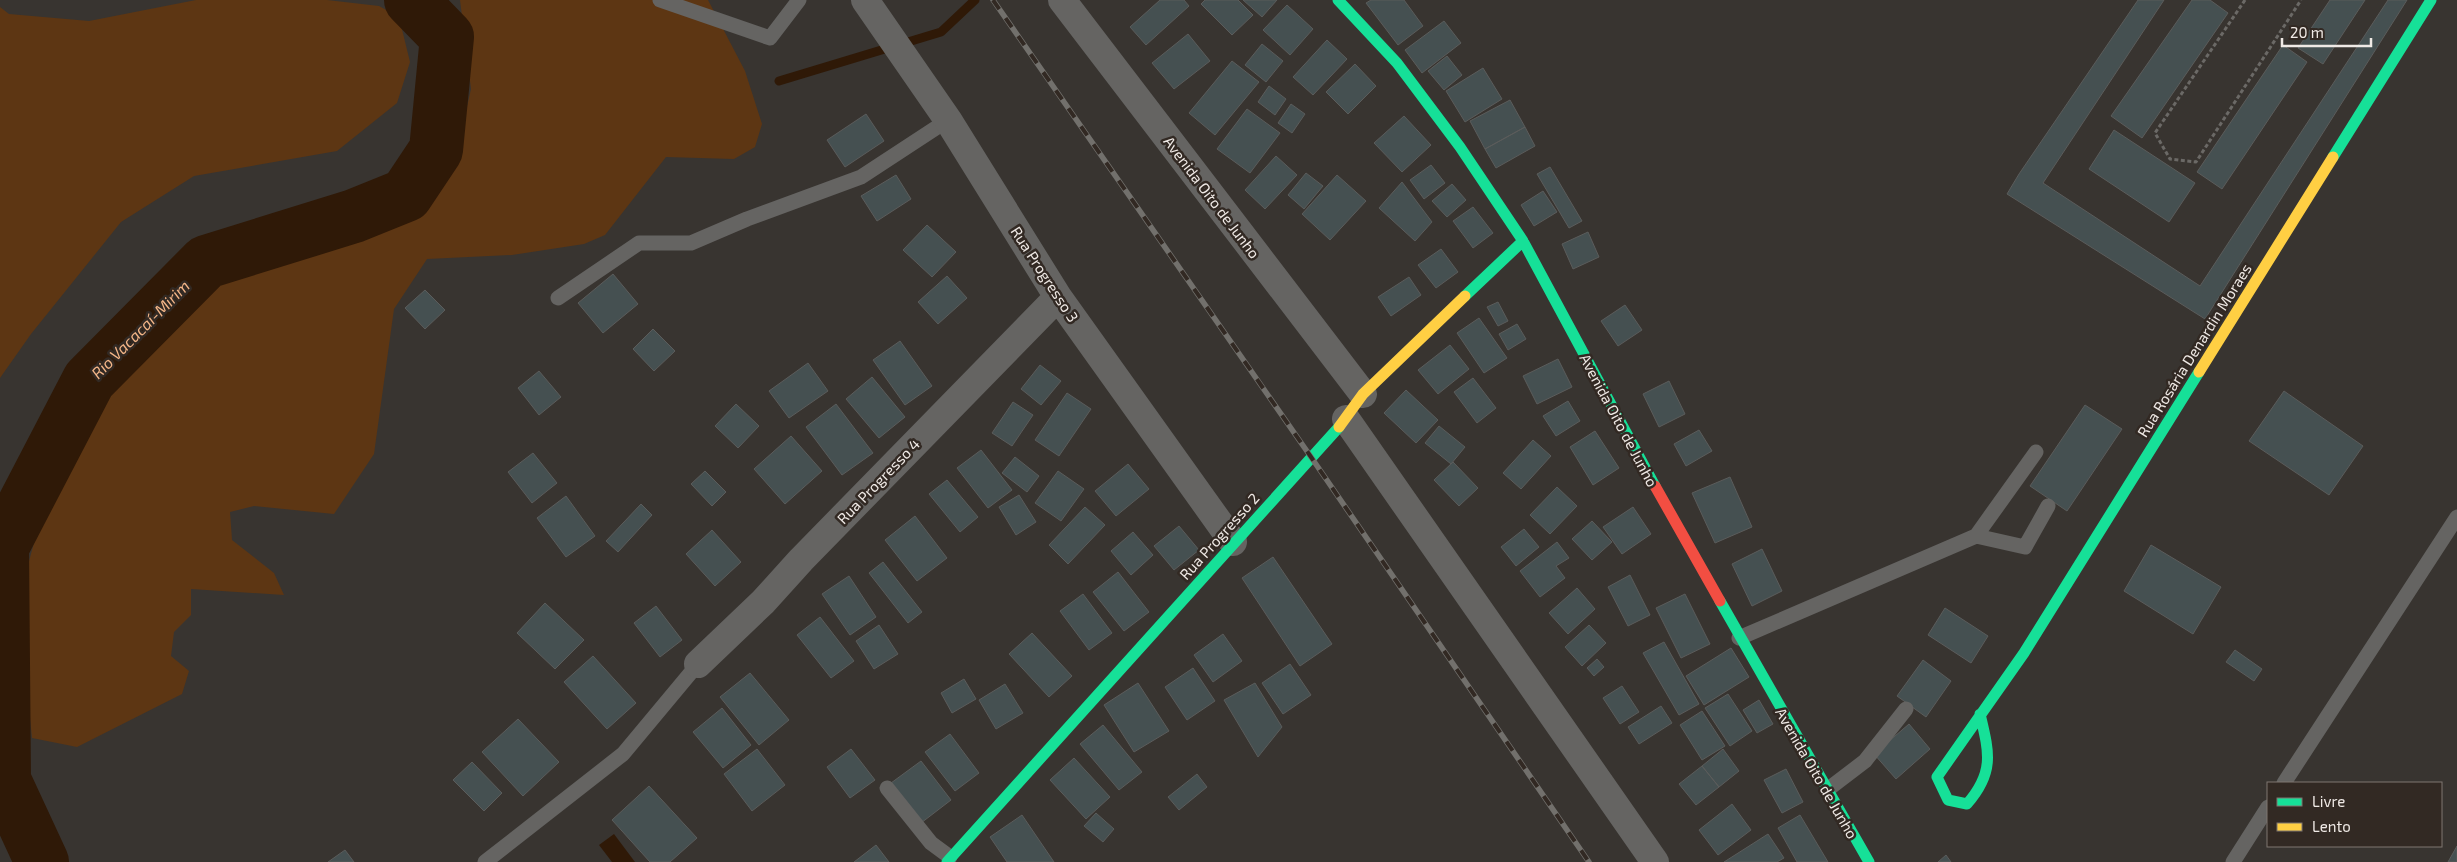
<svg xmlns="http://www.w3.org/2000/svg" width="2457" height="862" viewBox="0 0 2457 862" font-family="'Exo 2',sans-serif">
<rect width="100%" height="100%" fill="#383430"/>
<path fill="#5d3613" d="M196 0H327L379 6 399 17 410 62 397 103 337 151 194 176 121 222 31 334 0 378V7L9 14 89 21Z
M460 0H708L745 71 762 124 755 147 734 159 666 157 605 235 584 244 512 255 427 259 394 309 374 454 334 514 254 506 230 512 232 540 274 573 284 595 191 589V615L174 632 171 656 189 671 182 694 77 747 32 738 18 602 42 513 108 395 167 309 223 265 267 246 362 225 425 190 461 133 471 89Z"/>
<path fill="#2f1907" d="M614 834 635 862H612L599 845Z"/>
<g fill="none" stroke-linecap="round" stroke-linejoin="round">
<path stroke="#2f1907" stroke-width="9" d="M779 81 941 32 975 0"/>
<path stroke="#2f1907" stroke-width="54" d="M42 862 4 780 2 547 89 380 206 262 354 216 406 195 436 150 447 37 411 0"/>
</g>
<path fill="#455051" stroke="#5b5c5b" d="M1160 0H1184L1189 6 1146 45 1130 27Z
M1205 0H1238L1253 15 1232 35 1201 4Z
M1243 0H1277L1262 17Z
M1371 0H1404L1423 26 1398 45 1366 3Z
M2138 0H2164L2043 183 2200 286 2388 0H2407L2205 319 2007 194 2019 174Z
M2192 0H2210L2228 13 2142 138 2111 116Z
M2330 0H2365L2323 64 2298 48Z
M1287 5 1313 29 1290 55 1263 30Z
M1444 21 1461 43 1422 73 1405 50Z
M1188 34 1210 61 1174 89 1152 63Z
M1327 40 1347 59 1313 95 1293 77Z
M1262 44 1283 61 1266 82 1245 65Z
M2283 45 2307 62 2222 189 2197 172Z
M1447 56 1462 75 1444 90 1428 71Z
M1232 61 1259 82 1215 135 1189 113Z
M1355 64 1376 86 1348 114 1326 92Z
M1483 68 1502 99 1465 122 1446 91Z
M1269 86 1286 99 1275 115 1258 102Z
M1510 100 1525 127 1485 149 1470 121Z
M1291 104 1305 114 1292 133 1278 123Z
M1247 109 1280 133 1250 173 1217 149Z
M866 114 884 141 845 167 827 140Z
M1404 116 1431 145 1402 172 1374 143Z
M1525 127 1535 146 1496 168 1485 149Z
M2114 130 2195 183 2169 222 2089 169Z
M1276 156 1297 175 1265 209 1245 190Z
M1431 165 1445 183 1424 199 1410 180Z
M1550 167 1582 221 1569 228 1537 174Z
M1306 173 1323 186 1304 209 1288 195Z
M896 175 911 199 877 221 861 196Z
M1337 175 1366 201 1330 240 1302 214Z
M1402 182 1432 222 1415 241 1379 208Z
M1452 184 1466 200 1447 217 1432 201Z
M1543 191 1557 212 1534 226 1521 205Z
M1473 207 1493 233 1473 248 1453 221Z
M927 225 956 252 932 277 903 250Z
M1588 232 1599 257 1573 269 1562 244Z
M1441 249 1458 272 1436 288 1418 265Z
M613 274 638 304 603 333 578 303Z
M947 276 967 298 938 324 918 302Z
M1409 277 1421 295 1391 316 1378 297Z
M425 290 445 310 425 329 405 308Z
M1498 302 1508 321 1498 326 1487 307Z
M1625 305 1642 330 1618 346 1601 321Z
M1479 318 1507 358 1484 373 1457 333Z
M1517 324 1526 339 1508 350 1499 334Z
M653 329 675 351 654 371 633 349Z
M900 341 932 386 905 405 873 360Z
M1450 345 1469 369 1438 394 1418 370Z
M1558 359 1572 387 1537 404 1523 376Z
M808 363 828 391 789 418 769 391Z
M1040 365 1061 381 1041 405 1021 389Z
M539 371 561 397 539 415 518 388Z
M872 377 905 417 879 438 846 399Z
M1473 378 1496 408 1477 423 1454 392Z
M1669 381 1685 414 1659 427 1643 394Z
M1406 390 1438 420 1416 443 1384 413Z
M2284 391 2363 446 2329 495 2249 441Z
M1067 393 1091 409 1059 456 1035 440Z
M1568 401 1580 421 1556 436 1543 416Z
M1013 402 1033 415 1012 446 992 433Z
M736 404 759 426 738 448 715 426Z
M836 404 873 453 842 475 806 427Z
M2085 405 2122 429 2067 511 2030 486Z
M1439 426 1465 447 1451 464 1425 443Z
M1699 430 1712 451 1686 466 1674 444Z
M1595 431 1619 468 1593 485 1570 447Z
M791 436 822 471 785 504 754 469Z
M1533 440 1551 456 1521 489 1503 473Z
M981 450 1012 490 988 508 957 468Z
M533 453 557 483 532 503 508 472Z
M1015 457 1039 476 1027 492 1002 473Z
M1453 462 1478 488 1459 506 1434 480Z
M1128 464 1149 489 1116 516 1095 491Z
M705 471 726 492 712 506 691 484Z
M1058 471 1084 489 1061 521 1035 503Z
M1730 477 1752 527 1715 543 1692 493Z
M947 480 978 517 960 532 929 494Z
M1557 487 1577 506 1550 534 1530 515Z
M1019 495 1036 522 1016 535 999 507Z
M566 496 595 536 566 557 537 518Z
M641 504 652 515 618 552 606 541Z
M1085 507 1105 525 1068 564 1049 545Z
M1633 507 1651 534 1622 554 1603 527Z
M915 516 947 558 917 581 885 540Z
M1592 521 1612 542 1592 560 1572 539Z
M1179 526 1199 550 1174 570 1154 546Z
M1524 529 1539 547 1516 566 1501 547Z
M712 530 741 562 715 586 686 554Z
M1133 532 1153 555 1131 575 1111 551Z
M1557 542 1569 558 1556 566 1565 578 1540 597 1520 571Z
M2151 545 2221 587 2193 634 2124 591Z
M1762 549 1782 591 1752 606 1732 564Z
M1273 557 1332 644 1300 666 1242 578Z
M883 562 922 612 908 623 869 573Z
M1118 572 1149 612 1124 631 1093 592Z
M1630 575 1650 615 1628 626 1608 587Z
M849 576 876 617 850 635 822 594Z
M1577 588 1595 609 1568 634 1549 613Z
M1083 594 1112 633 1089 650 1060 611Z
M1685 594 1710 644 1681 658 1656 608Z
M545 603 584 640 555 669 517 633Z
M656 606 682 640 660 657 634 623Z
M1945 608 1988 636 1971 663 1928 635Z
M820 617 854 661 831 678 797 635Z
M879 625 898 654 874 669 856 641Z
M1589 625 1606 643 1582 666 1565 647Z
M1032 633 1072 676 1049 697 1009 654Z
M1223 634 1242 661 1213 682 1194 655Z
M1664 642 1699 704 1679 715 1643 653Z
M1731 648 1749 677 1704 705 1686 676Z
M2235 650 2262 669 2254 681 2226 662Z
M593 656 636 703 607 729 564 682Z
M1597 659 1604 667 1594 676 1587 668Z
M1923 660 1951 681 1926 717 1897 696Z
M1290 664 1311 695 1283 714 1262 683Z
M1193 668 1215 701 1187 720 1165 687Z
M750 673 789 720 759 745 720 697Z
M964 679 976 699 952 713 941 693Z
M1138 683 1169 731 1134 752 1104 705Z
M1255 683 1282 727 1258 757 1224 700Z
M1005 684 1023 713 996 729 979 700Z
M1622 686 1639 712 1620 724 1603 698Z
M1728 694 1752 731 1730 746 1705 708Z
M1759 700 1773 724 1757 733 1743 710Z
M1661 706 1672 723 1639 744 1628 727Z
M722 708 751 745 723 768 693 732Z
M1702 711 1725 746 1702 760 1680 725Z
M518 719 559 762 523 796 482 752Z
M1909 724 1930 749 1896 779 1874 754Z
M1103 725 1142 772 1119 790 1080 744Z
M950 734 979 773 955 791 925 752Z
M757 749 785 785 752 811 724 774Z
M851 749 875 780 850 798 827 767Z
M1723 749 1739 771 1719 787 1702 766Z
M1074 758 1110 797 1086 819 1050 780Z
M921 761 951 800 921 823 891 783Z
M472 762 502 793 484 811 453 780Z
M1702 766 1719 787 1696 805 1679 784Z
M1786 769 1803 802 1782 813 1764 780Z
M1197 774 1207 787 1179 810 1168 797Z
M649 786 697 838 670 862H650L612 820Z
M1732 804 1751 830 1718 855 1699 830Z
M1096 813 1114 829 1103 842 1084 826Z
M1022 815 1054 862H1007L990 837Z
M1800 815 1828 862H1797L1778 828Z
M1768 834 1784 858 1777 862H1724Z
M876 845 889 862H854Z
M2457 846V862H2448Z
M345 850 354 862H328Z
M1946 855 1951 862H1938Z"/>
<g fill="none" stroke-linecap="round" stroke-linejoin="round">
<path stroke="#6b6966" stroke-width="3" stroke-dasharray="4 2.5" stroke-linecap="butt" d="M2245 0 2155 133 2170 159 2196 162 2301 0"/>
<path stroke="#656462" stroke-width="15" d="M660 0 770 38 799 0
M558 298 639 243H691L747 219 861 177 948 120
M1976 536 2036 452
M1739 638 1976 536 2025 547 2048 506
M2284 783 2457 517
M887 788 931 843 950 857
M1827 790 1865 761 1906 709
M485 862 623 754 698 664
M2233 862 2268 807"/>
<path stroke="#656462" stroke-width="28" d="M865 0 948 120 1058 297 1233 542
M1062 0 1363 394
M1346 419 1655 862
M698 664 763 602 801 560 1058 297"/>
<path stroke="#16e098" stroke-width="11" d="M1338 0 1397 63 1460 147 1523 241 1655 486
M2333 157 2431 0
M1465 296 1523 241
M1720 601 1869 862
M1980 714C1989 752 1995 772 1967 804L1948 800 1937 777 2024 653 2199 372
M947 862 1339 427"/>
<path stroke="#ffcf43" stroke-width="11" d="M2199 372 2333 157
M1339 427 1363 394 1465 296"/>
<path stroke="#f24e42" stroke-width="11" d="M1655 486 1720 601"/>
<defs>
<path id="rail" d="M993 0 1311 457 1589 862"/>
</defs>
<use href="#rail" stroke="#72706c" stroke-width="5.5"/>
<use href="#rail" stroke="#322923" stroke-width="4" stroke-dasharray="11" stroke-linecap="butt"/>
</g>
<g text-anchor="middle" dominant-baseline="central" stroke-width="5" stroke-linejoin="round" paint-order="stroke">
<g font-size="15" fill="#efe9e5" stroke="#322923">
<text transform="translate(1212 197) rotate(53)">Avenida Oito de Junho</text>
<text transform="translate(1045 274) rotate(57)">Rua Progresso 3</text>
<text transform="translate(2194 350) rotate(-58)">Rua Rosária Denardin Moraes</text>
<text transform="translate(1619 420) rotate(62)">Avenida Oito de Junho</text>
<text transform="translate(878 481) rotate(-46)">Rua Progresso 4</text>
<text transform="translate(1219 536) rotate(-48)">Rua Progresso 2</text>
<text transform="translate(1817 773) rotate(60)">Avenida Oito de Junho</text>
</g>
<g font-size="16" font-style="italic" fill="#f4b688" stroke="#322923">
<text transform="translate(140 329) rotate(-45)">Rio Vacacaí-Mirim</text>
</g>
</g>
<rect x="2267" y="782" width="175" height="65" fill="#322923" stroke="#7e7671"/>
<rect x="2277" y="798" width="25" height="8" fill="#16e098" stroke="#7e7671"/>
<text x="2312" y="807" font-size="15" fill="#efe9e5">Livre</text>
<rect x="2277" y="823" width="25" height="8" fill="#ffcf43" stroke="#7e7671"/>
<text x="2312" y="832" font-size="15" fill="#efe9e5">Lento</text>
<path d="M2282 38v8h89v-8" fill="none" stroke="#efe9e5" stroke-width="2.5"/>
<text x="2290" y="38" font-size="15" fill="#efe9e5" stroke="#322923" stroke-width="4" paint-order="stroke">20 m</text>
</svg>
